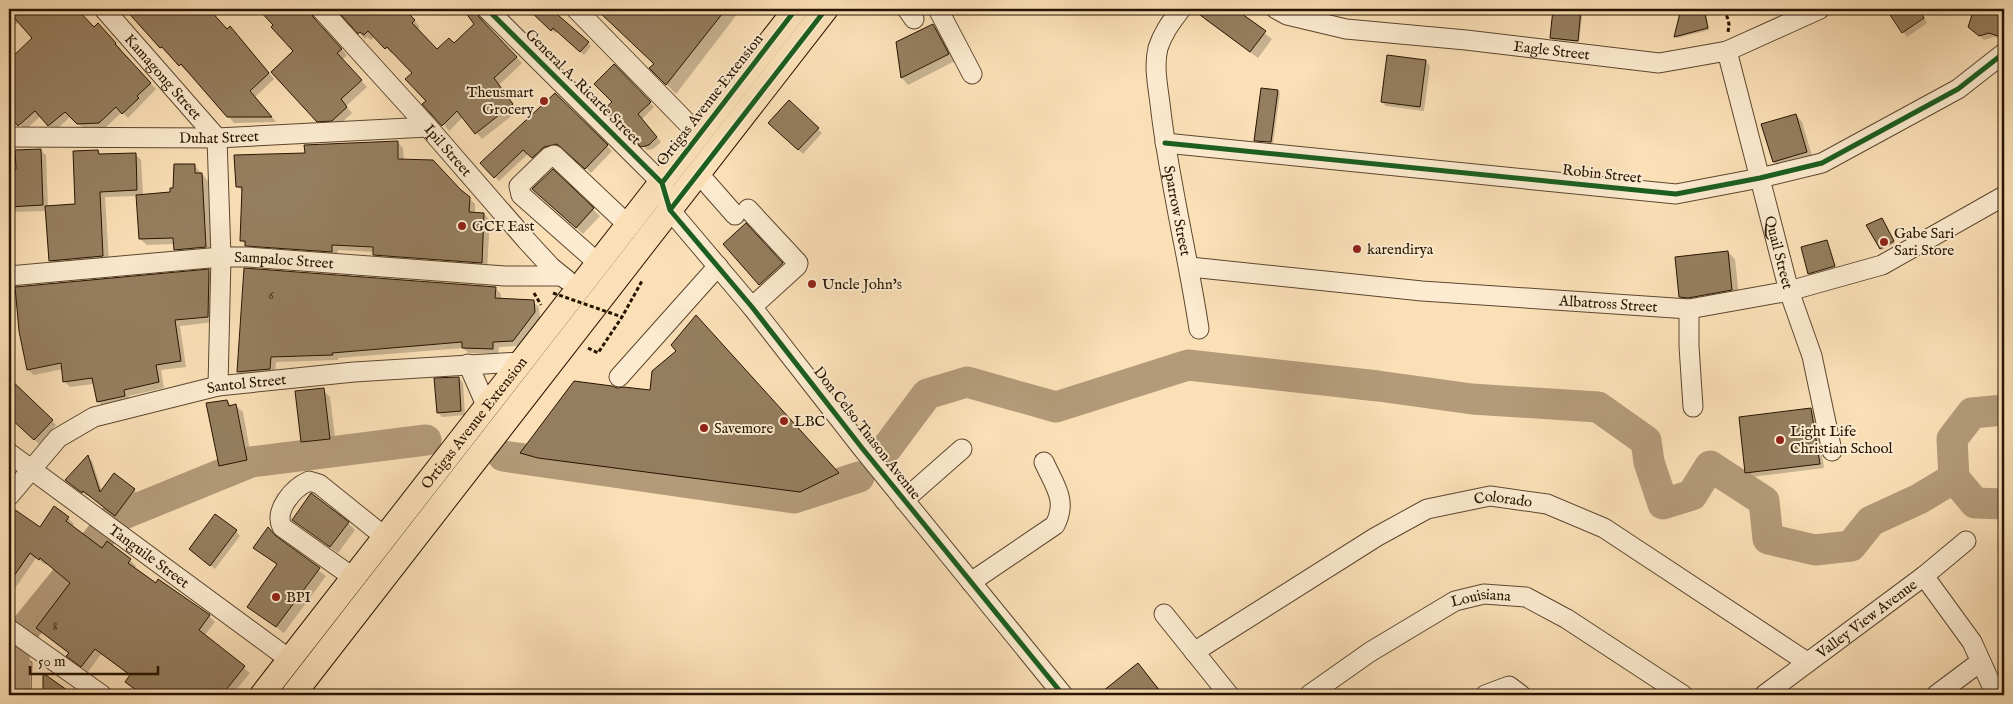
<svg xmlns="http://www.w3.org/2000/svg" width="2013" height="704" viewBox="0 0 2013 704" font-family="'IM FELL English',serif">
<rect width="100%" height="100%" fill="#fbe0b7"/>
<filter id="stains"><feTurbulence type="fractalNoise" baseFrequency=".004" numOctaves="4"/><feColorMatrix values="0 0 0 0 .2 0 0 0 0 .09 0 0 0 0 .02 0 0 0 .5 -.17"/></filter>
<radialGradient id="worn" r=".72"><stop offset=".6" stop-color="#630" stop-opacity="0"/><stop offset="1" stop-color="#630" stop-opacity=".3"/></radialGradient>
<path fill="#d7bd98" stroke="#7f684c" d="M19 656 32 662 31 695H18Z"/>
<path fill="#0003" d="M9 9H76L94 29 104 30 121 49 119 50 156 89 128 118 122 112 105 128 84 129 71 116 55 131 41 116 25 130 9 113V62L34 39 19 22 9 30Z
M125 9H210L209 10 227 30 236 34 274 79 255 97 276 122 234 123 187 69 186 71 168 52 167 53Z
M260 9H318L315 18 318 24 347 55 342 60 367 87 346 106 352 113 338 126 324 127 318 121 295 51Z
M338 9H404L420 27 417 29 437 51 454 45 476 24 466 11 469 9H479L485 24 522 63 499 85 518 111 482 139 463 117 449 131 427 101 413 73 393 52 392 54 375 36 371 40 367 37 365 39Z
M534 9H550L591 46 584 55 558 31 555 33 532 11Z
M598 9H741L676 94 651 68 655 64Z
M953 9H964L959 15Z
M1204 9H1233L1272 39 1258 58 1207 21 1200 14Z
M1554 9H1583L1579 42 1553 40 1551 38Z
M1683 9H1705L1709 30 1677 38 1675 36Z
M1887 9H1920L1927 23 1907 37Z
M1976 9H1988L2004 15V40L1994 37 1984 40 1969 26Z
M933 25 940 32 955 61 908 85 902 78 897 43Z
M1426 61 1430 66 1424 111 1386 106 1382 102Z
M614 66 654 107 642 119 661 142 653 149 647 150 606 109 613 102Z
M1278 91 1280 93 1273 144 1257 142 1256 140Z
M555 94 612 151 591 173 568 151 561 148 549 151 537 162 529 153 499 181 482 163Z
M789 102 822 133 803 154 770 123Z
M1796 115 1802 122 1813 159 1781 169 1774 162Z
M397 142 403 148 404 160 462 192 475 204V214H484L490 220 487 269 381 261 374 254V252L338 250 337 257 253 251 242 241 243 192 237 186 306 154Z
M40 150 46 155 48 207 76 205 98 152 102 156 135 154 141 160 143 195 171 193 194 165 208 181 212 253 182 256 175 249V244L147 245 140 239 137 196 105 197 109 262 56 267 50 261 47 211 9 212V170H17Z
M553 171 600 216 583 234 540 196Z
M1883 221 1895 243 1882 250 1881 248Z
M753 232 789 271 767 291 725 244Z
M1827 241 1836 268 1811 275 1809 273Z
M1728 252 1735 259 1739 296 1687 304 1680 296Z
M245 270 495 288 501 294V299L533 302 539 307 540 318 518 346 499 347 498 354 469 353 463 348 338 358V360L276 362 275 375 244 377 238 371Z
M209 271 215 276 214 322 180 326 186 367 161 370 164 388 129 396 130 401 104 407 98 401 94 384 70 387 64 381 63 369 34 375 28 370 16 288Z
M705 326 847 483 810 501 549 467 531 462 522 453 617 389 651 391Z
M9 377 56 425 39 444 15 421 9 429Z
M459 378 463 383 465 415 442 417 438 412Z
M323 390 330 397 336 446 309 449 302 442Z
M227 401 232 406H236L243 412 253 467 227 472 220 465Z
M1811 409 1816 414 1824 468 1751 477 1746 473Z
M88 457 92 461 102 491 134 490 138 495 120 519 88 495 87 496 71 484Z
M13 510 40 529 68 518 74 524 72 527 102 550 130 560 136 566 134 569 156 585 209 616 215 622 204 636 250 673 232 695H143L127 682 131 676 101 654 88 672 74 662 70 654 38 628 71 583 47 563 46 565 36 558 9 597V516Z
M348 523 355 530 338 553 300 525Z
M236 531 240 536 215 569 195 553Z
M277 539 326 576 284 633 248 606 278 566 255 548Z
M1138 665 1165 695H1104L1103 693Z"/>
<g fill="none" stroke-linecap="round" stroke-linejoin="round">
<path stroke="#b39b79" stroke-width="31" d="M2004 410 1972 413 1952 439 1954 478 1975 503 2004 504
M886 449 927 394 967 382 1056 407 1188 365 1378 386 1472 399 1598 407 1646 441 1649 462 1663 504 1692 495 1710 466 1764 501 1768 539 1815 550 1851 546 1871 521 1919 499 1954 478
M503 456 794 498 859 477
M114 518 251 462 426 440
M24 630 102 534
M14 645 15 695"/>
</g>
<path fill="#957e5f" stroke="#271400" d="M9 9H77L94 27 98 23 116 43 115 44 151 83 137 96 139 98 122 114 116 107 99 123 77 124 65 112 48 126 35 111 18 126 9 115V60L32 38 9 12Z
M125 9H209L227 29 230 26 269 73 250 91 272 117H227L181 64 179 66 162 47 160 48Z
M258 9H310L313 17 342 49 337 53 362 80 341 99 347 107 332 121 317 122 271 72 293 51 271 27 273 25Z
M336 9H404L415 20 412 23 437 49 449 38 454 43 474 24 463 9H476L479 17 517 57 494 78 513 104 475 134 457 111 442 126 422 104 426 101 405 79 412 73 387 47 385 49 368 31 364 35 360 32 358 34Z
M528 9H551L589 42 580 52 553 28 551 31Z
M596 9H726L666 85 649 68 654 64Z
M1192 9H1235L1266 31 1250 52Z
M1553 9H1581L1578 41 1550 38Z
M1681 9H1704L1708 28 1674 37Z
M1886 9H1919L1924 18 1902 33Z
M1974 9H1991L2004 14V38L1989 33 1979 36 1968 27Z
M933 24 949 54 901 78 896 42Z
M1387 55 1426 60 1420 107 1381 102Z
M614 64 651 102 638 114 657 137 649 145 641 147 604 109 612 102 594 84Z
M1261 88 1278 90 1271 142 1254 141Z
M555 93 608 145 585 169 557 144 544 147 532 158 523 150 494 178 480 163Z
M789 100 819 128 798 150 768 123Z
M1796 114 1807 152 1773 162 1761 124Z
M398 141V159L433 160 461 190 470 197 469 212 484 213 482 263 373 255V247L332 245V252L245 246V241H240L242 187H236L234 155 305 153 304 145Z
M41 149 43 205 9 207V169H16L15 150Z
M98 150 99 154 136 153 137 190 100 192 103 256 49 261 45 206 75 204 73 151Z
M174 164H195V173H202L206 247 174 250 173 238 139 239 136 195 170 192V188H173Z
M553 169 594 208 576 228 532 189Z
M1882 218 1894 241 1880 249 1866 225Z
M746 223 783 263 759 285 723 244Z
M1827 240 1835 266 1808 274 1801 247Z
M1728 251 1732 290 1688 298 1679 297 1675 257Z
M244 268 496 287 495 298 534 300 535 312 513 341 493 342V349L462 348V342L332 353 333 355 271 357 270 369 237 372Z
M209 269 208 317 175 320 181 361 156 365 159 382 124 390 125 396 97 402 92 378 63 382 61 363 27 370 19 331 15 287Z
M696 315 839 473 800 492 538 458 520 453 574 381 612 386 617 388 624 387 650 390 652 371 676 351 671 345Z
M459 377 461 411 437 413 434 378Z
M9 378 53 420 34 440 9 417Z
M324 388 330 439 301 442 295 391Z
M227 400 229 406 236 404 247 460 219 466 206 403Z
M1811 408 1820 464 1745 473 1739 417Z
M88 455 100 492 114 473 135 489 115 516 83 491 82 493 65 480Z
M311 493 349 522 330 547 292 520Z
M54 506 69 517 66 521 102 548 107 541 131 559 128 563 156 583 158 579 210 615 199 630 245 666 222 695H143L125 682 130 675 95 649 81 667 66 656 69 653 36 628 70 583 40 558 39 560 30 553 9 583V507H11L40 527Z
M215 514 237 530 210 566 189 549Z
M268 527 276 536 320 568 276 627 247 607 277 564 253 548Z
M1138 663 1163 695H1098Z
M43 673 74 695H43Z"/>
<g fill="none" stroke-linecap="round" stroke-linejoin="round">
<defs>
<g id="minor">
<path id="s1" d="M104 9 217 138 221 257 218 386"/>
<path id="s2" d="M321 9 428 127 527 241 551 267 567 280"/>
<path d="M487 9 662 183 670 210 752 307 862 448 1063 695"/>
<path d="M576 9 698 134"/>
<path d="M907 9 914 19"/>
<path d="M938 9 972 74"/>
<path id="s3" d="M1181 9C1172 21 1163 32 1158 48 1153 68 1159 91 1161 112 1170 185 1188 256 1199 329"/>
<path id="s4" d="M1276 9 1287 15 1346 29 1466 40 1659 63 1727 51 1820 9"/>
<path id="s5" d="M1727 51 1789 291 1812 356 1832 451"/>
<path id="s6" d="M9 137 217 138 428 127"/>
<path d="M1165 143 1676 194 1760 178 1822 163 1958 89 2004 53"/>
<path d="M698 173 735 215"/>
<path d="M748 209 798 263 797 266 752 307"/>
<path d="M598 263 521 195 519 186 549 157 554 155 628 225"/>
<path id="s7" d="M1190 267 1422 291 1689 309 1789 291 1882 265 2004 196"/>
<path id="s8" d="M9 276 221 257H248L505 276H561"/>
<path d="M1689 309V346L1693 407"/>
<path d="M468 364 486 405"/>
<path d="M619 377 718 266"/>
<path id="s9" d="M9 453 289 659"/>
<path id="s10" d="M9 496 58 438 94 417 218 386 354 372 520 362"/>
<path d="M904 500 962 449"/>
<path d="M1924 576 1972 642 1996 695"/>
<path d="M354 578 282 527C274 510 293 488 309 481L319 484 385 537"/>
<path d="M971 582 1055 525C1068 500 1054 485 1044 462"/>
<path d="M1164 614 1229 695"/>
<path d="M9 629 102 695"/>
<path id="s11" d="M1194 652 1376 537 1427 509 1490 496 1547 504 1604 528 1807 662"/>
<path id="s12" d="M1309 695 1370 652 1455 601 1484 594 1526 597 1567 619 1683 695"/>
<path d="M1485 695 1509 686 1521 695"/>
<path id="s13" d="M1764 695 1924 576 1966 541"/>
<path d="M1936 695 1980 662"/>
</g>
<g id="major">
<path id="s14" d="M262 695 796 9"/>
<path d="M293 695 826 9"/>
</g>
</defs>
<use href="#minor" stroke="#5c472e" stroke-width="21"/>
<use href="#major" stroke="#271400" stroke-width="26"/>
<path stroke="#271400" stroke-width="3" stroke-dasharray="4 2.5" stroke-linecap="butt" d="M1725 9 1729 24 1728 33
M534 293 541 305
M588 348 598 353 622 317 642 281"/>
<use href="#minor" stroke="#fcebd0" stroke-width="19"/>
<use href="#major" stroke="#fbe0b7" stroke-width="24"/>
<path stroke="#271400" stroke-width="3" stroke-dasharray="4 2.5" stroke-linecap="butt" d="M553 293 622 317"/>
<defs>
<path id="cycleway" d="M487 9 662 183 670 210 752 307 862 448 1063 695
M1165 143 1676 194 1760 178 1822 163 1958 89 2004 53
M662 183 796 9
M670 210 826 9"/>
</defs>
<use href="#cycleway" stroke="#fcebd0" stroke-width="8"/>
<use href="#cycleway" stroke="#1b5e20" stroke-width="5"/>
</g>
<g fill="#8f2418" stroke="#fcebd0" stroke-width="2">
<circle cx="544" cy="101" r="5"/>
<circle cx="462" cy="226" r="5"/>
<circle cx="1884" cy="242" r="5"/>
<circle cx="1357" cy="249" r="5"/>
<circle cx="812" cy="284" r="5"/>
<circle cx="784" cy="421" r="5"/>
<circle cx="704" cy="428" r="5"/>
<circle cx="1780" cy="440" r="5"/>
<circle cx="276" cy="597" r="5"/>
</g>
<g text-anchor="middle" dominant-baseline="central" stroke-width="4" stroke-linejoin="round" paint-order="stroke">
<g font-size="12" fill="#422e18">
<text x="271" y="295">6</text>
<text x="55" y="626">8</text>
</g>
<g font-size="15" fill="#271400" stroke="#fcebd0">
<text stroke="none"><textPath href="#s4" startOffset="280">Eagle Street</textPath></text>
<text stroke="none"><textPath href="#s1" startOffset="90">Kamagong Street</textPath></text>
<text transform="translate(583 87) rotate(45)">General A. Ricarte Street</text>
<text transform="translate(710 100) rotate(-52)">Ortigas Avenue Extension</text>
<text stroke="none"><textPath href="#s6" startOffset="210">Duhat Street</textPath></text>
<text stroke="none"><textPath href="#s2" startOffset="190">Ipil Street</textPath></text>
<text transform="translate(1602 174) rotate(6)">Robin Street</text>
<text stroke="none"><textPath href="#s3" startOffset="210">Sparrow Street</textPath></text>
<text stroke="none"><textPath href="#s5" startOffset="208">Quail Street</textPath></text>
<text stroke="none"><textPath href="#s8" startOffset="276">Sampaloc Street</textPath></text>
<text stroke="none"><textPath href="#s7" startOffset="420">Albatross Street</textPath></text>
<text stroke="none"><textPath href="#s10" startOffset="274">Santol Street</textPath></text>
<text stroke="none"><textPath href="#s14" startOffset="345">Ortigas Avenue Extension</textPath></text>
<text transform="translate(867 433) rotate(52)">Don Celso Tuason Avenue</text>
<text stroke="none"><textPath href="#s11" startOffset="351">Colorado</textPath></text>
<text stroke="none"><textPath href="#s9" startOffset="174">Tanguile Street</textPath></text>
<text stroke="none"><textPath href="#s12" startOffset="200">Louisiana</textPath></text>
<text stroke="none"><textPath href="#s13" startOffset="128">Valley View Avenue</textPath></text>
</g>
<g font-size="15" fill="#271400" stroke="#fcebd0" text-anchor="start">
<text x="534" y="92" text-anchor="end">Theusmart<tspan x="534" dy="17">Grocery</tspan></text>
<text x="472" y="226">GCF East</text>
<text x="1894" y="233">Gabe Sari<tspan x="1894" dy="17">Sari Store</tspan></text>
<text x="1367" y="249">karendirya</text>
<text x="822" y="284">Uncle John's</text>
<text x="794" y="421">LBC</text>
<text x="714" y="428">Savemore</text>
<text x="1790" y="431">Light Life<tspan x="1790" dy="17">Christian School</tspan></text>
<text x="286" y="597">BPI</text>
</g>
</g>
<rect width="2013" height="704" fill="none" stroke="#fbe0b7" stroke-width="30"/>
<rect x="10" y="10" width="1993" height="684" fill="none" stroke="#271400" stroke-width="2.5"/>
<rect x="15" y="15" width="1983" height="674" fill="none" stroke="#271400"/>
<path d="M30 666v8h128v-8" fill="none" stroke="#271400" stroke-width="2.5"/>
<text x="38" y="666" font-size="15" fill="#271400" stroke="#fcebd0" stroke-width="4" paint-order="stroke">50 m</text>
<rect width="100%" height="100%" filter="url(#stains)"/>
<rect width="100%" height="100%" fill="url(#worn)"/>
</svg>
